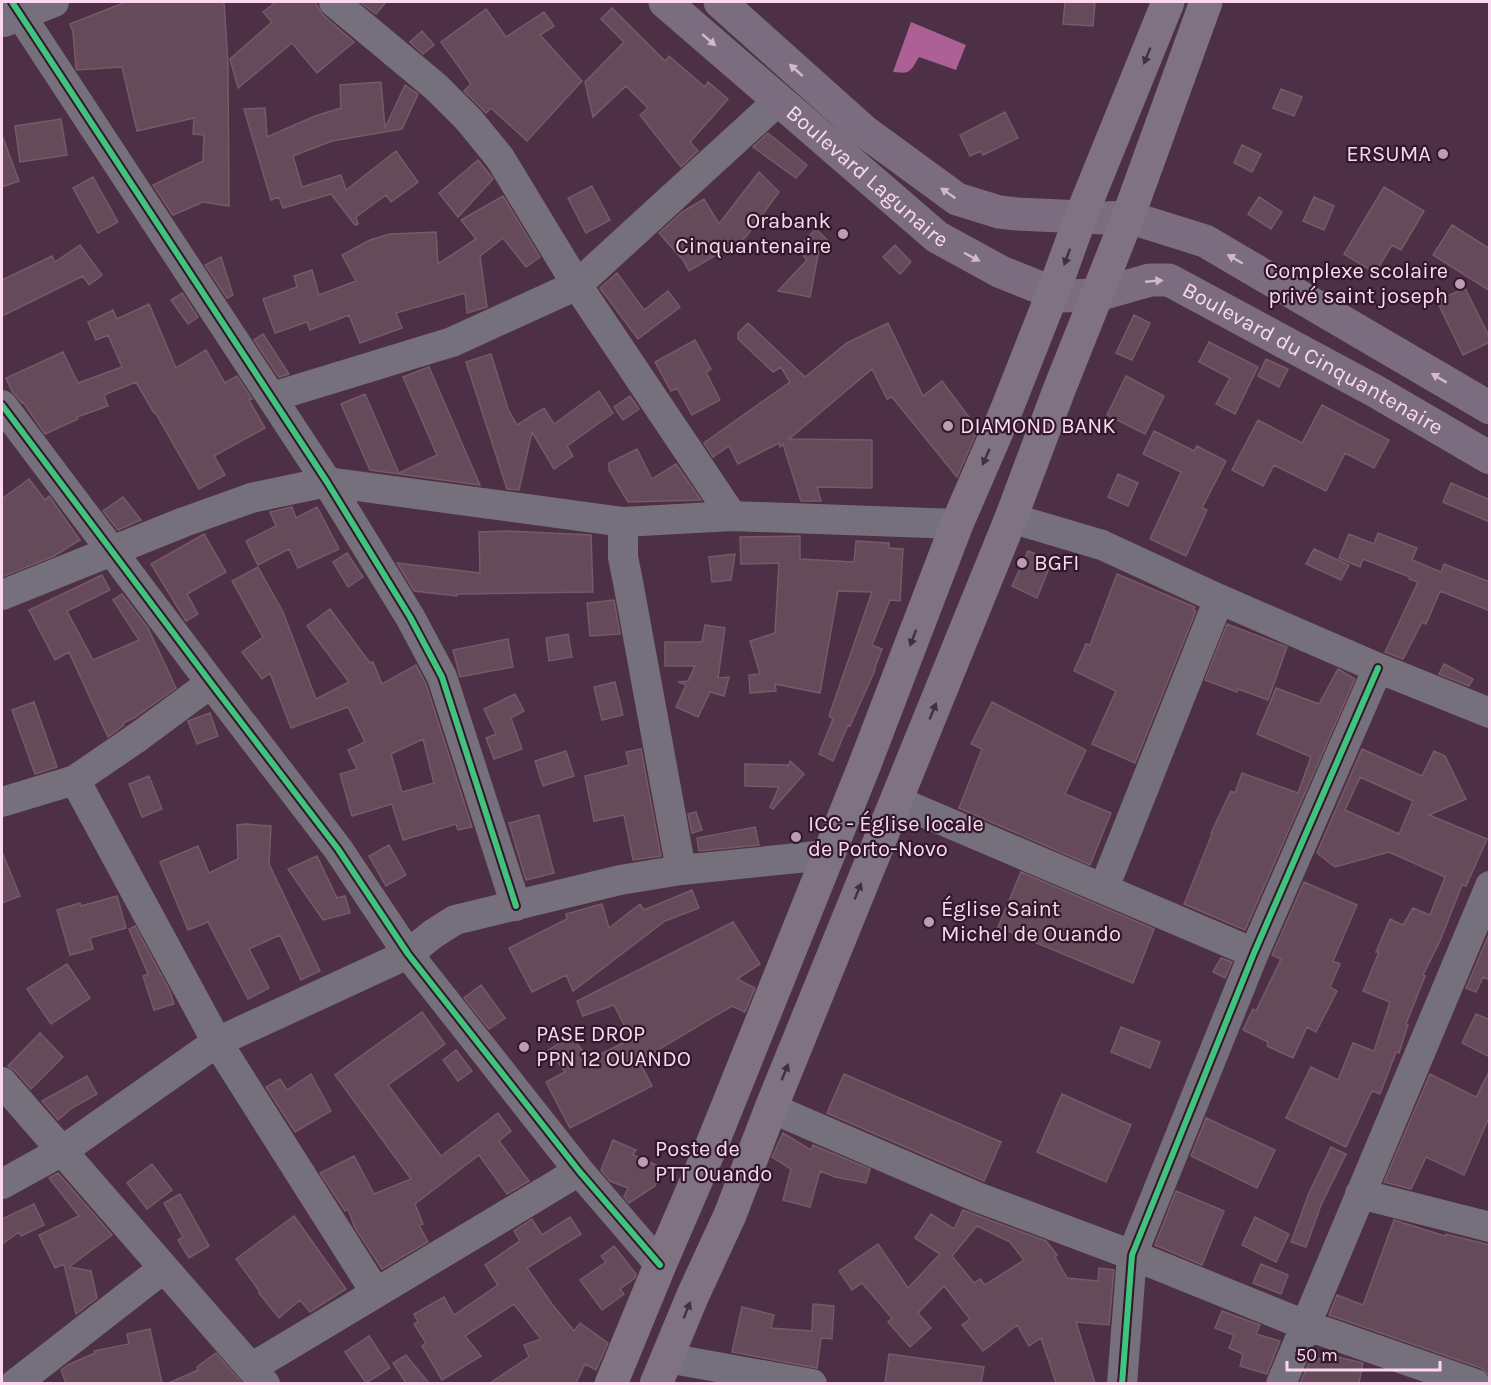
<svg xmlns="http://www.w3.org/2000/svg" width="1491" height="1385" viewBox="0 0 1491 1385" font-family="Karla,sans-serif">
<rect width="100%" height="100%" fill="#4d3045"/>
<path fill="#ac6096" d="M911 22 966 45 956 70 919 57C910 72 911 74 893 72Z"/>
<path fill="#654a59" stroke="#755a68" stroke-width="1.5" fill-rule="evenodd" d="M126 2H224L228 65 229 206 203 202 173 215 153 185 203 161 204 135 193 134 194 118 137 131 122 67 77 70 76 68 73 32 70 24Z
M276 2H315L323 15 354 42 317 73 292 43 238 88 230 59 272 22 263 12Z
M360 2H386L376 14Z
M1065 2H1095L1093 26 1063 24Z
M612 8 665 61 669 56 705 87 708 82 728 99 690 142 698 151 681 167 640 115 648 108 626 86 593 117 585 82 624 42 601 19Z
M486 9 506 37 544 12 554 26 540 35 582 81 527 141 491 108 486 113 464 91 471 84 441 42Z
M422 31 434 45 423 54 410 42Z
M381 82 385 128 405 85 418 94 402 129 332 141 293 156 302 187 341 175 346 190 396 151 418 182 391 202 386 195 356 217 358 224 355 225 331 194 283 208 279 197 271 200 244 109 265 108 267 137 315 116 341 108 340 85Z
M1281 89 1302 97 1294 116 1273 108Z
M1005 112 1018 138 983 155 981 151 970 156 960 135Z
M61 119 67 155 20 162 15 126Z
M768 133 807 165 796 178 753 147Z
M3 138 19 181 2 187V139Z
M1242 145 1261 154 1252 172 1234 163Z
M478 160 493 179 458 217 439 193Z
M759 172 779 192 745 238 689 271 683 260 659 233 682 212 704 199 719 224Z
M93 177 118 222 98 233 73 188Z
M592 186 610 220 586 233 568 198Z
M1384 187 1424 211 1401 250 1392 245 1375 273 1344 254Z
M503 196 540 257 526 267 503 238 480 256 487 307 467 313 465 293 396 313 402 328 360 343 349 315 310 330 307 322 275 333 263 299 297 287 294 276 312 270 319 295 356 281 342 255 370 240 390 234 436 232 438 264 476 239 461 220Z
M1259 197 1282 212 1271 229 1248 214Z
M1314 197 1334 206 1324 230 1303 221Z
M1452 225 1490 249V291L1433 255Z
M816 229 828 241 819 250 810 297 778 291 807 260 797 248Z
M80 245 102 275 89 285 83 276 2 316V280L52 256 55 262Z
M895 245 911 262 900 274 883 257Z
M221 257 233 295 227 298 205 265Z
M617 273 644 310 668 291 680 307 638 339 600 288Z
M1465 288 1490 338V342L1463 355 1437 301Z
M182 293 198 317 188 324 171 300Z
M149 304 176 368 206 350 225 383 237 376 252 399 249 400 265 428 214 456 225 475 199 489 155 412 154 413 136 382 104 395 108 406 77 417 78 419 45 434 23 402 22 403 12 391 6 378 63 352 78 383 122 367 108 335 96 340 88 322 113 310 117 319Z
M1134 315 1150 323 1132 360 1116 353Z
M748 323 805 377 847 343 888 323 923 396 942 381 978 429 957 477 892 397 887 399 872 369 789 439 872 440V488L817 487 821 501H801L783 444 780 447 779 443 738 464 729 446 713 457 704 443 790 382 781 367 773 372 738 339V333Z
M263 334 289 374 279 377 254 340Z
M695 340 711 369 706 372 720 400 692 415 677 388 671 391 655 362Z
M1209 342 1258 367 1235 414 1216 404 1230 378 1199 362Z
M491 354 508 409 517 425 544 408 554 424 599 391 613 413 567 446 573 456 554 469 532 432 519 490 507 489 466 362Z
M1266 359 1288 369 1279 387 1258 376Z
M429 367 480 485 370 470 341 404 365 394 399 473 437 455 403 377Z
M1126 376 1164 396 1145 434 1107 415Z
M630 396 639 409 623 420 614 407Z
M1322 405 1389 440 1374 468 1345 453 1326 491 1274 465 1263 486 1232 470 1258 420 1302 443Z
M1154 431 1194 451 1197 446 1226 461 1202 508 1207 510 1186 556 1150 539 1181 472 1143 454Z
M637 449 652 479 676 464 701 500 628 502 609 470V463Z
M1118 474 1138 483 1128 506 1108 497Z
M29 479 45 500 49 496 80 540 54 556 2 577V499Z
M1451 483 1490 500V522L1443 502Z
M123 497 141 520 118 530 103 511Z
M292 507 296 518 317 507 339 549 298 568 289 549 258 565 246 541 276 526 270 512Z
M508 531 591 535 593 592 457 594V596L414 591 397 563 480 573 479 532Z
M1378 533 1417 548 1412 560 1441 572 1444 564 1490 582V611L1440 591 1426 624 1422 622 1403 659 1385 652 1418 582 1409 579 1410 577 1363 559 1360 567 1339 558 1349 534 1374 544Z
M204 534 226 572 187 594 198 614 186 621 151 564Z
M800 536V559L854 562 856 541 889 543V548L903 549 900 601 890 600 872 645 882 649 874 670H875L850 726 848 725 833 761 819 754 833 719 829 716 872 592 838 591 820 693 775 684 776 691 750 693 749 675 760 674 750 641 775 633 779 563 741 564 740 537Z
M1314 549 1349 565 1341 580 1306 564Z
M1028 551 1052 561 1037 598 1012 586Z
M347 553 363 577 348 587 333 562Z
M735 554 731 580 712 582 709 557Z
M258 567 283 612 316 699 349 682 307 626 330 609 370 663 373 662 382 684 416 665 426 684 472 827 458 830 456 824 403 840 392 804 352 816 340 774 357 769 348 750 365 742 348 707 291 728 270 673 262 679 242 652 263 637 232 581ZM423 739 434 783 402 792 391 754Z
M1117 574 1195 607 1193 610 1196 611 1135 763 1092 744 1116 691 1074 671 1086 644 1090 645Z
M102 575 110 590 67 611 93 660 139 640 113 600 122 594 148 628 176 688 134 718 123 723 124 725 108 737 69 652 55 660 29 610Z
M614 600 620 634 590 636 587 603Z
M1227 624 1287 647 1268 700 1238 689 1237 692 1205 680Z
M705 625 725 628 718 678 729 677 724 696 710 692 698 717 676 707 686 685 678 682 688 681 695 666H665V642H702Z
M568 634 572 657 549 661 546 638Z
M508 639 513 667 460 677 453 650Z
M1444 664 1473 679 1469 686 1439 674Z
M1338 669 1355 679 1245 930 1184 904 1212 834 1211 833 1231 791 1235 793 1242 773 1298 793 1311 757 1257 734 1276 688 1319 704Z
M615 682 623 715 602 720 594 687Z
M515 694 524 711 511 718 522 749 494 759 486 738 496 734 484 709Z
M34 702 57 767 35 774 12 710Z
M992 702 1086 750 1065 794 1111 813 1090 865 959 808 982 749 971 744Z
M210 713 218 736 197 744 188 721Z
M641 749 661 856 633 860 624 815 594 821 585 776 629 765 626 752Z
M1362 749 1422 776 1434 751 1445 756 1466 799 1429 815 1487 839 1466 886 1462 885 1440 941 1423 975 1425 976 1406 1024 1408 1025 1399 1053 1396 1052 1380 1094 1372 1091 1346 1147 1286 1118 1311 1067 1338 1080 1353 1043 1374 1051 1390 1002 1363 991 1379 952H1376L1390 919 1403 925 1413 908 1430 915 1445 877 1389 852 1335 867 1317 853ZM1360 777 1413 801 1399 834 1345 810Z
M566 751 574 776 543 786 535 761Z
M790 761 804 774 773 809 770 807 779 787 745 786V764L787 765 788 767Z
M149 776 162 809 142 817 129 784Z
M696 812 702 830 692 833 688 814Z
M539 815 554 873 526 880 509 823Z
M246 824 271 826 269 864 320 971 301 980 280 935 249 949 269 988 248 999 208 922 188 930 160 862 198 846 209 873 238 859 237 825Z
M755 827 759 845 699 851 697 838Z
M389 845 406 875 386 886 369 856Z
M2 852 20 896 2 903Z
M317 856 337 898 345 896 350 913 323 920 288 869Z
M1021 872 1154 929 1133 983 998 927Z
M1304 882 1357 905 1333 961 1340 964 1330 987 1337 991 1316 1032 1307 1027 1293 1058 1267 1046 1268 1042 1243 1030 1253 1009 1256 1011 1281 959 1272 955Z
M692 890 699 908 665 921 573 991 566 975 532 992 509 948 567 919 566 914 602 904 609 928 640 904 644 910Z
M117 896 126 928 90 938 93 949 70 955 57 910 80 903 81 906Z
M733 922 760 964 737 979 755 988 745 1012 732 1006 639 1061 652 1086 570 1128 546 1082 565 1072 549 1050 571 1035 589 1060 631 1039 614 1005 583 1016 577 1001Z
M135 926 170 991 174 1004 154 1010 143 976 148 974 129 929Z
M1490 932V980L1483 977 1476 992 1466 988Z
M1221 958 1232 962 1225 978 1213 972Z
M67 964 90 998 51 1024 27 989Z
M481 985 505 1018 489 1029 464 998Z
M422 1012 445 1044 388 1085 441 1156 498 1113 511 1131 499 1141 529 1181 507 1194 479 1155 415 1204 423 1224 419 1225 428 1242 382 1269 355 1228 348 1209 345 1211 320 1173 354 1156 374 1194 411 1179 335 1075Z
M1476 1014 1490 1020V1057L1462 1043Z
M1121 1027 1160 1042 1150 1068 1111 1052Z
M40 1033 63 1057 31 1089 15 1071 8 1066Z
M456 1050 472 1071 458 1081 443 1060Z
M1490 1070V1115L1464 1175 1426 1157 1411 1189 1384 1182 1430 1074 1476 1097Z
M311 1074 331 1111 295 1132 266 1087 280 1079 287 1090Z
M844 1074 1001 1142 984 1181 827 1113Z
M87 1076 97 1094 72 1108 58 1120 42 1101Z
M1062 1094 1131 1125 1106 1182 1037 1152Z
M1206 1118 1275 1150 1257 1188 1191 1156Z
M783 1133 811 1150 813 1145 870 1169 866 1183 835 1177 820 1171 810 1207 783 1200 791 1169 772 1157Z
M613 1140 636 1150 633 1155 663 1168 655 1186 629 1203 624 1197 628 1188 610 1181 601 1170Z
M1331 1147 1346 1154 1321 1205 1306 1247 1291 1242 1309 1193Z
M152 1164 172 1190 147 1209 127 1183Z
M58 1173 112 1235 69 1267 91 1271 97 1298 76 1314 64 1264 55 1268 39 1235 79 1216 49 1178Z
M1176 1191 1224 1211 1202 1265 1155 1245Z
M180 1194 209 1246 189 1258 178 1240 183 1237 164 1203Z
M34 1204 44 1225 21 1236 19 1232 2 1244V1219Z
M963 1210 1046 1241 1057 1255 1055 1257 1067 1278 1098 1281 1099 1268 1114 1270 1109 1325 1076 1322 1095 1383H1056L1041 1338 1029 1346 1017 1325 983 1351 962 1325 970 1319 944 1286 918 1313 931 1328 910 1347 888 1322 892 1318 862 1283 852 1290 839 1271 878 1244 908 1288 940 1254 915 1238 931 1214 954 1229ZM977 1226 1010 1242 1024 1260 985 1285 980 1279 974 1283 952 1256Z
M294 1216 346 1289 310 1312 300 1300 279 1318 259 1293 260 1292 236 1259Z
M570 1217 581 1234 527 1268 552 1304 574 1331 580 1323 608 1343 596 1370 585 1364 576 1383H490L529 1357 524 1345 541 1339 514 1304 465 1336 481 1356 442 1380 422 1346 426 1343 414 1324 418 1322 414 1314 444 1297 454 1315 498 1285 485 1265 520 1241 514 1231 532 1219 542 1235Z
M1255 1217 1289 1234 1276 1262 1242 1245Z
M1394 1220 1445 1236 1446 1234 1490 1245V1376L1481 1368 1329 1315 1337 1295 1363 1305Z
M614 1246 636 1274 635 1278 620 1289 624 1294 602 1310 580 1280 606 1262 601 1256Z
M1261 1264 1288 1275 1281 1294 1253 1283Z
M813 1304 834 1306 832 1339 821 1338 817 1368 732 1352 742 1307 774 1315 771 1328 812 1331Z
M1222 1311 1260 1325 1256 1334 1280 1341 1267 1374 1240 1366 1243 1354 1229 1348 1234 1335 1215 1328Z
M150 1329 162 1383H66L61 1370 68 1365 95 1353 94 1351 129 1344 127 1334Z
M369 1336 390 1368 366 1383 345 1352Z
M216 1353 242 1383H169L198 1370 197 1367Z
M889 1354 984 1367 981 1383H885Z
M406 1355 413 1364 429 1383H406L393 1363Z
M1312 1356 1333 1364 1334 1356 1363 1363 1359 1383H1300Z"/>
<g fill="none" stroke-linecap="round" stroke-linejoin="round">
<path stroke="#76707c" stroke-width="30" d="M12 2 327 482 410 617 442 677 516 906
M334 2 436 87 469 120 500 158 577 285 732 516
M4 22 54 2
M272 397 452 342 577 285 779 100
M2 405 211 683 338 849 408 954 579 1171 660 1265
M1011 518 1102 545 1219 599 1378 668 1490 713
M623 522V557L628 582 681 870
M2 595 184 522 251 498 327 482 623 522 732 516 957 524
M75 780 217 1042 376 1293
M897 801 1254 953
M2 802 75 780 138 737 211 683
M1104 888 1219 599
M2 1082 265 1384
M771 1108 977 1197 1132 1255 1305 1325 1475 1384
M2 1184 62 1151 217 1042 408 954 433 934 455 920 620 880 681 870 827 855
M1360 1194 1490 1227
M667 1358 812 1384
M251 1368 579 1171
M15 1384 164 1268
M1122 1384 1132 1255 1254 953 1378 668
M1281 1384 1490 886"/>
<g stroke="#7b6d7f" stroke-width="33">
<path id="s1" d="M665 2 937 237 1001 272 1061 296 1097 295 1150 280H1169L1375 391 1490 458"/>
<path d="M720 2 864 131 957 199 999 212 1017 214 1105 218 1128 217 1205 241 1490 408"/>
</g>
<path stroke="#7f7281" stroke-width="33" d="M611 1384 660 1265 713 1142 865 764 957 524 1006 411 1057 282 1081 216 1168 2
M656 1384 693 1295 730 1215 771 1108 1011 518 1059 390 1128 217 1206 2"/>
<defs>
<path id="cycleway" d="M12 2 327 482 410 617 442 677 516 906
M2 405 211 683 338 849 408 954 579 1171 660 1265
M1122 1384 1132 1255 1254 953 1378 668"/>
</defs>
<use href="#cycleway" stroke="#31182a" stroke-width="10"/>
<use href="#cycleway" stroke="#40c37c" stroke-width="6"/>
</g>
<defs><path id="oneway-solid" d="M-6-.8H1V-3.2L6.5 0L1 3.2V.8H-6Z" transform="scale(1.5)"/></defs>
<g fill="#d5b8cd">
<use href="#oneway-solid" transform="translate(709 40) rotate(41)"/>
<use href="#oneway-solid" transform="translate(796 70) rotate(-138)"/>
<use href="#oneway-solid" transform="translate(948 193) rotate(-145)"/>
<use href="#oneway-solid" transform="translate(972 257) rotate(28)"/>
<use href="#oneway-solid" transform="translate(1235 259) rotate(-150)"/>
<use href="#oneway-solid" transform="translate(1154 281) rotate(-5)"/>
<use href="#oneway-solid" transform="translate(1439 378) rotate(-149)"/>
</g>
<g fill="#442e40">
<use href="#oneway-solid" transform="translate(1147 56) rotate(112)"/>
<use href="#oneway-solid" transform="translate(1067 257) rotate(110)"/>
<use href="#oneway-solid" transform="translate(986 457) rotate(113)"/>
<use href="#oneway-solid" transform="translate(913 638) rotate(111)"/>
<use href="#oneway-solid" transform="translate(933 711) rotate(-68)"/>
<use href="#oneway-solid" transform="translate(858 891) rotate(-68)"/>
<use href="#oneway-solid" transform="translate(785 1072) rotate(-68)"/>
<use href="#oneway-solid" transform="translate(687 1310) rotate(-68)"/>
</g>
<g fill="#be9db4" stroke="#31182a" stroke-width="2">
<circle cx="1443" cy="154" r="6"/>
<circle cx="843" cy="234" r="6"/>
<circle cx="1460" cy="284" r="6"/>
<circle cx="948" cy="426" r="6"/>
<circle cx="1022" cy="563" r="6"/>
<circle cx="796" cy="837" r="6"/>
<circle cx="929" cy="922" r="6"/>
<circle cx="524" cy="1047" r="6"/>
<circle cx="643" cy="1162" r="6"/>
</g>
<g text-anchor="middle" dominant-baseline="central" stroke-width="4.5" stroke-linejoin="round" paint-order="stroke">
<g font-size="22" fill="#fbd8ef" stroke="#31182a" text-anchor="start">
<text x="1431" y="154" text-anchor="end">ERSUMA</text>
<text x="831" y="221" text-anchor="end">Orabank<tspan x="831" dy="25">Cinquantenaire</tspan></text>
<text x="1448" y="271" text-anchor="end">Complexe scolaire<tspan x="1448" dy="25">privé saint joseph</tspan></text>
<text x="960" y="426">DIAMOND BANK</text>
<text x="1034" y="563">BGFI</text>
<text x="808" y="824">ICC - Église locale<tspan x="808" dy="25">de Porto-Novo</tspan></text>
<text x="941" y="909">Église Saint<tspan x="941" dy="25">Michel de Ouando</tspan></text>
<text x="536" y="1034">PASE DROP<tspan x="536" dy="25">PPN 12 OUANDO</tspan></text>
<text x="655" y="1149">Poste de<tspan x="655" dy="25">PTT Ouando</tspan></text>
</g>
<g font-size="22" fill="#fbd8ef" stroke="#31182a">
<text stroke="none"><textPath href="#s1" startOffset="267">Boulevard Lagunaire</textPath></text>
<text stroke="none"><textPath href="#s1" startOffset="771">Boulevard du Cinquantenaire</textPath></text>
</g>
</g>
<rect width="1491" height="1385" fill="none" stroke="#fbd8ef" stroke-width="6"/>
<path d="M1287 1361v9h153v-9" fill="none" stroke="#fbd8ef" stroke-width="3"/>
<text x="1296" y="1361" font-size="18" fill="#fbd8ef" stroke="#31182a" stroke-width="4.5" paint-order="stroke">50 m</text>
</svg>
